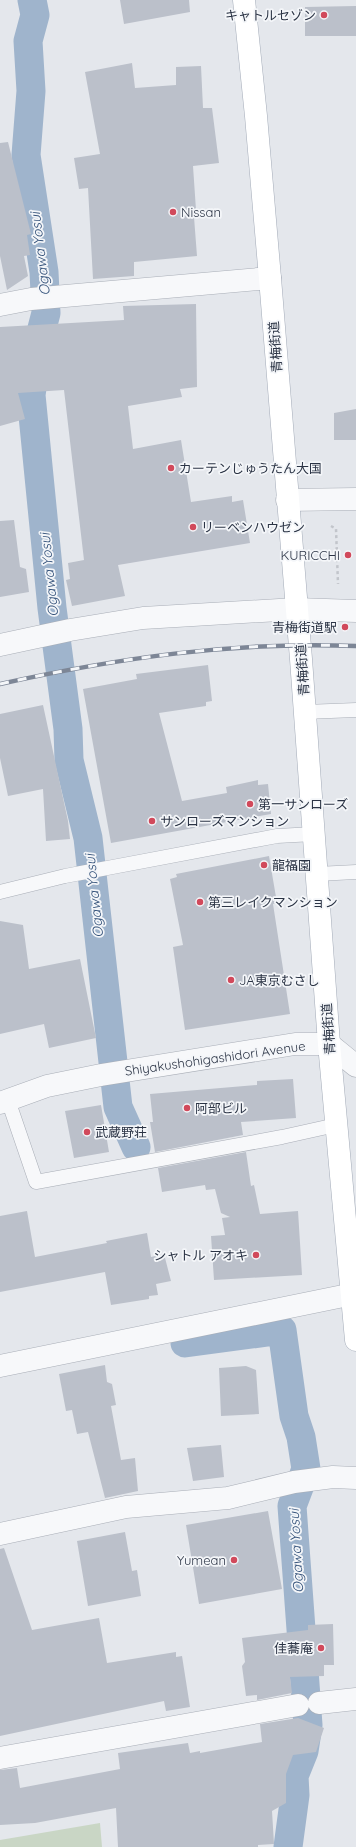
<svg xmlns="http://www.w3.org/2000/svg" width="356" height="1847" viewBox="0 0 356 1847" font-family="Quicksand,'Noto Sans JP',sans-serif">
<rect width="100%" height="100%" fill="#e4e7ec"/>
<path fill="#c9d6c5" d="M100 1823 102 1847H0V1840Z"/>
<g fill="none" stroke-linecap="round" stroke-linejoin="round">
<path stroke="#9fb4cc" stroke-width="29" d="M32 0 35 15 28 41 31 91 26 155 44 272 46 313 39 340 31 395 52 608 68 729 69 760 88 838 118 1107 136 1147
M185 1343 282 1330 294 1416 301 1437 306 1469 292 1506 308 1725 304 1751 294 1776 295 1795 288 1847"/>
</g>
<path fill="#bbc0ca" d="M120 0H189L190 12 124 24Z
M356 6V36H305V7Z
M132 63 135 88 176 85V67L201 66 203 108H212L219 163 193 166 196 210 194 217 197 256 134 262V276L93 279 88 188 79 189 74 158 100 154 85 72Z
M8 142 31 234 27 235 30 255 24 256 28 276 7 290 0 256V143Z
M196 304 197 387 180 389 182 397 128 406 133 449 181 440 191 502 232 496V502L243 500 250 543 118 565 125 596 72 606 66 580 70 579 68 563 84 560 64 390 18 393 25 419 0 426V327L124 320 123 306Z
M356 409V440H334V413Z
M14 520 20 567 26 569 29 592 0 597V521Z
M208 665 212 701 206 702V706L159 713 182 801 227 793 226 787 258 780V785L268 784 271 814 111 843 83 689 137 679 136 674Z
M43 705 68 821 70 839 46 841 43 789 8 796 0 758V714Z
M269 856 277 903 273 904 290 1014 185 1030 173 947 183 945 170 879 177 877 176 874Z
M0 921 23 925 29 969 80 959 96 1038 49 1048 44 1024 0 1034Z
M293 1079 296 1118 241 1122 243 1135 155 1152 150 1122H153L150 1094 257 1085V1081Z
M101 1105 109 1152 74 1158 65 1111Z
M246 1152 251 1186 254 1185 260 1214 298 1211 302 1275 214 1280 211 1236 225 1235 222 1218 230 1217 221 1213 215 1189 206 1190 205 1185 162 1192 158 1168Z
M27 1211 35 1257 107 1243 106 1241 147 1233 151 1257 164 1254 171 1281 156 1284 158 1295 149 1296V1299L111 1305 105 1272 0 1292V1216Z
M105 1365 107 1382 112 1384 116 1405 111 1406 121 1460 135 1458 138 1491 105 1498 88 1432 77 1434 72 1410 66 1411 59 1374Z
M246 1366 256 1370 259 1414 221 1416 219 1368Z
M221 1445 224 1477 193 1481 187 1448Z
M268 1511 282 1589 199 1604 186 1525Z
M125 1532 132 1571 137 1570 141 1596 88 1606 77 1541Z
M4 1548 32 1630 99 1618 107 1663 176 1652V1657L182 1656 190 1707 166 1711 164 1701 0 1736V1549Z
M333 1624 334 1665H324V1676L290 1677 292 1693 257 1700V1695L246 1696 242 1666 245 1662 242 1638 308 1630V1625Z
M298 1718 324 1728 316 1752 293 1755 286 1774V1803L272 1811 274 1844 258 1845V1847H118L116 1808 35 1823 0 1825V1770L17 1768 20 1788 120 1769 118 1753 188 1743 190 1753 200 1751V1753L262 1742 260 1724Z"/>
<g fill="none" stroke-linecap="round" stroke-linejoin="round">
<defs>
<path id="service" d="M305 712 356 710
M317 874 356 872
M0 892 65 876 277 836 314 834
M8 1100 36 1182 282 1137 336 1125"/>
<path id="minor" d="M0 305 31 299 270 278
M296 609 356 611
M329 1044 356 1066
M0 1366 353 1294
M0 1534 126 1507 228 1498 294 1482 333 1477 356 1478
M319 1703 356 1699
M0 1758 298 1705"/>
<path id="tertiary" d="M287 500 356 499
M0 645 70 630 143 618 296 609
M0 1103 47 1086 101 1075 295 1044H329"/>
<path id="primary" d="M244 0 256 116 270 278 301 659 329 1044 356 1340"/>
</defs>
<use href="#service" stroke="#a9aeb7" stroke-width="15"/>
<use href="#minor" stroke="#a9aeb7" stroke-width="23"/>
<use href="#tertiary" stroke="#a9aeb7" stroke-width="23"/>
<use href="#primary" stroke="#a3abb8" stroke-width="23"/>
<path stroke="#c2c5cb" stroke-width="2.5" stroke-dasharray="3 3" stroke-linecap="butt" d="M331 526 336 529 338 584"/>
<use href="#service" stroke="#f7f8fa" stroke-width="14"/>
<use href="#minor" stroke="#f7f8fa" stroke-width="22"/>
<use href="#tertiary" stroke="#f7f8fa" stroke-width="22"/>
<use href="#primary" stroke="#fff" stroke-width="22"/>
<defs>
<path id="rail" d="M0 684C118 658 235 641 356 646"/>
</defs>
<use href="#rail" stroke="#7d8696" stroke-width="4.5"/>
<use href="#rail" stroke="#f4f6f9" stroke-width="3" stroke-dasharray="9" stroke-linecap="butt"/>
</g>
<g fill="#d1495b" stroke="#f4f6f9" stroke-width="1.5">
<circle cx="324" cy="15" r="4"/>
<circle cx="173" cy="212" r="4"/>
<circle cx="171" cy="468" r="4"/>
<circle cx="193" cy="527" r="4"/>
<circle cx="348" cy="555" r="4"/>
<circle cx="345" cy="627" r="4"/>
<circle cx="250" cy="804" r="4"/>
<circle cx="152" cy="821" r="4"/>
<circle cx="264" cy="865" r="4"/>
<circle cx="200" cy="902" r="4"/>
<circle cx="231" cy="980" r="4"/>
<circle cx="187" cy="1108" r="4"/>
<circle cx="87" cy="1132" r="4"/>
<circle cx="256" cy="1255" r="4"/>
<circle cx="234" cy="1560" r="4"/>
<circle cx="321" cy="1648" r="4"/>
</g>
<g text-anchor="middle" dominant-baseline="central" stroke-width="3.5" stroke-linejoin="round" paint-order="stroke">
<g font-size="13" fill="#2b3445" stroke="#f4f6f9" text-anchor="start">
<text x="316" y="15" text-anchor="end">キャトルセゾン</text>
<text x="181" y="212">Nissan</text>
<text x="179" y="468">カーテンじゅうたん大国</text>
<text x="201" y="527">リーベンハウゼン</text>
<text x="340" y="555" text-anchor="end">KURICCHI</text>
<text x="337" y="627" text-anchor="end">青梅街道駅</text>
<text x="258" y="804">第一サンローズ</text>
<text x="160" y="821">サンローズマンション</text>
<text x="272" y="865">龍福園</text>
<text x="208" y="902">第三レイクマンション</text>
<text x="239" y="980">JA東京むさし</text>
<text x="195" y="1108">阿部ビル</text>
<text x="95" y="1132">武蔵野荘</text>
<text x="248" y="1255" text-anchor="end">シャトル アオキ</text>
<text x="226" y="1560" text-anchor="end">Yumean</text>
<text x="313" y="1648" text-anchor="end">佳蕎庵</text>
</g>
<g font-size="13" fill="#2b3445" stroke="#f4f6f9">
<text transform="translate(275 347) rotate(-94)">青梅街道</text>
<text transform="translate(302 670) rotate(-94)">青梅街道</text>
<text transform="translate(328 1029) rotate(-94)">青梅街道</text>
<text transform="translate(215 1058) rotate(-8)">Shiyakushohigashidori Avenue</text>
</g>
<g font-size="14" font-style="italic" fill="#34527a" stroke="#f4f6f9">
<text transform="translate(40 254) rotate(-97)">Ogawa Yosui</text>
<text transform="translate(49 575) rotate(-96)">Ogawa Yosui</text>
<text transform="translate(94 896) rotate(-96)">Ogawa Yosui</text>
<text transform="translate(296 1551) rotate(-93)">Ogawa Yosui</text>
</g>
</g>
</svg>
